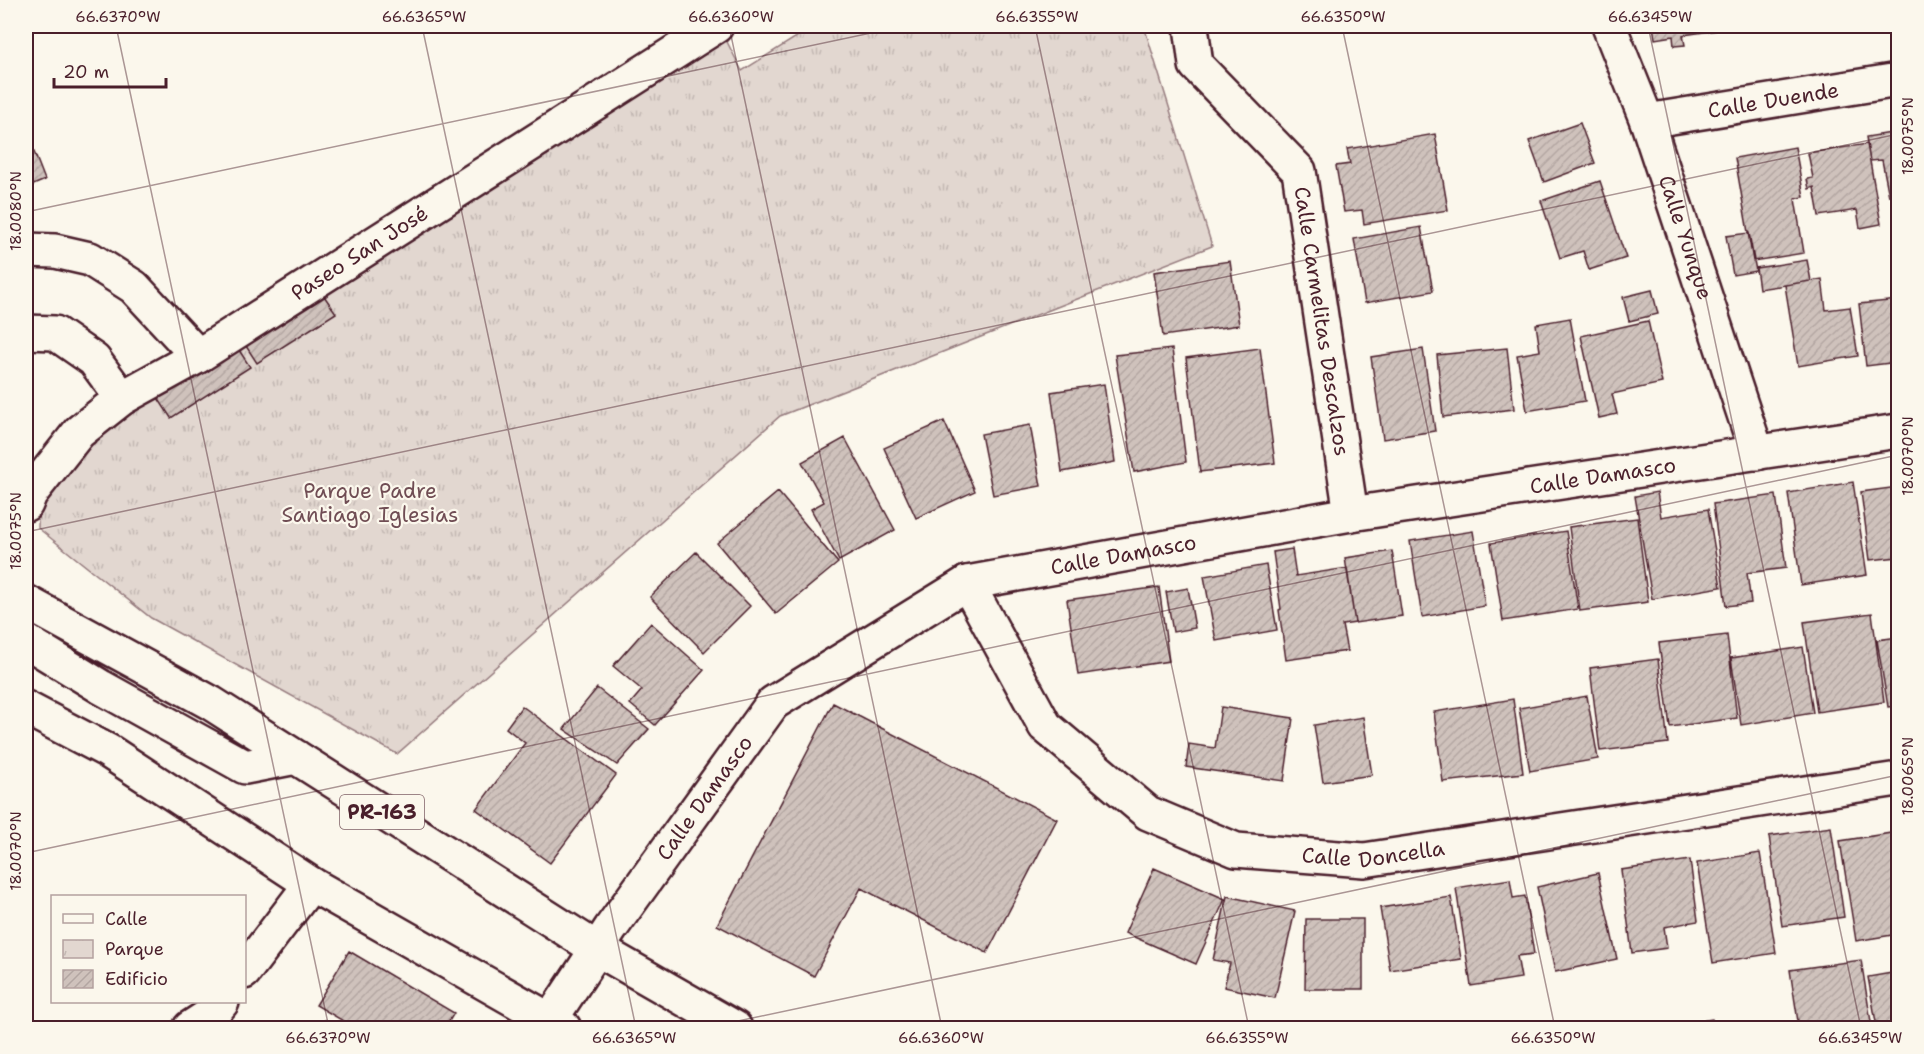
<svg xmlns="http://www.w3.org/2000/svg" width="1924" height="1054" viewBox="0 0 1924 1054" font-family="'Shantell Sans',sans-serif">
<defs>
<pattern id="park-tufts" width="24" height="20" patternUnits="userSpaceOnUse" patternTransform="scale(1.5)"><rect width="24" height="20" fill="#e2d7d0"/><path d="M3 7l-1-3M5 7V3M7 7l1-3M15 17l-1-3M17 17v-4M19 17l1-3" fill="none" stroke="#c3b8b3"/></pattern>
<pattern id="building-hatch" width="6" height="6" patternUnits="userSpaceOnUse" patternTransform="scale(1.5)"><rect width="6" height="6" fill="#cfc2bc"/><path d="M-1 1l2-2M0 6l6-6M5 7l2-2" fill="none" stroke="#b3a6a2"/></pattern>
</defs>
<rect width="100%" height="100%" fill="#fbf7ec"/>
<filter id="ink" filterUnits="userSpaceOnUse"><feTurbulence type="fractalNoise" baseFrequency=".0167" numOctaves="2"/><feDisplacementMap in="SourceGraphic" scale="12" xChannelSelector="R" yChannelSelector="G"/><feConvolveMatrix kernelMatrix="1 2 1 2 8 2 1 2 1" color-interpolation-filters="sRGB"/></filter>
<g filter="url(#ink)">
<path fill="url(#park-tufts)" stroke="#967b7e" stroke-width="1.5" d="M814 26H1144L1212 246 780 416 397 754 151 618 38 528 39 497 85 440 724 36 742 71Z"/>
<path fill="url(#building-hatch)" stroke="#4a1f2b" stroke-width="1.5" d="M1653 26H1732V28L1683 35 1685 45 1674 46 1673 36 1655 39Z
M1734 26H1758L1734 29Z
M1580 123 1595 163 1544 182 1529 141Z
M1898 132V194L1889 196 1882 160 1870 161 1866 137Z
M26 134H27L45 180 26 188Z
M1435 134 1448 210 1364 224 1362 210 1344 212 1336 166 1350 164 1347 149Z
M1867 144 1881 224 1860 228 1857 210 1819 216 1814 187 1809 189 1807 179 1813 178 1808 153Z
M1795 147 1804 197 1795 199 1804 253 1753 261 1735 158Z
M1600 181 1626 258 1589 270 1583 251 1560 258 1541 201Z
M1421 227 1433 291 1365 303 1354 239Z
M1749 233 1756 271 1733 275 1726 236Z
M1807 260 1811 281 1759 289 1756 268Z
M1230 261 1239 325 1163 336 1154 272Z
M1822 279 1826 310 1850 307 1858 356 1798 366 1785 285Z
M1652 290 1658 314 1629 321 1623 297Z
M322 293 336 313 257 363 244 343Z
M1898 300V362L1866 366 1859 304Z
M1570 318 1585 401 1527 411 1517 355 1540 351 1536 324Z
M1648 321 1662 383 1612 394 1617 414 1599 418 1581 336Z
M237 347 250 367 171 418 158 398Z
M1260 348 1275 463 1200 472 1186 358Z
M1507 348 1514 409 1443 417 1437 355Z
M1172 349 1186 462 1134 472 1115 355Z
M1423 349 1435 431 1383 439 1371 357Z
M1104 384 1115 462 1062 472 1051 392Z
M944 421 975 491 916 518 884 448Z
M1030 425 1041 486 993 495 981 434Z
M845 438 895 530 839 561 811 509 824 502 802 462Z
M1853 482 1867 575 1801 585 1788 493Z
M1898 487V557L1870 560 1861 492Z
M778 492 838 563 776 614 717 543Z
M1657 492 1661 517 1708 509 1721 587 1652 599 1635 496Z
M1776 495 1786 568 1747 573 1751 603 1726 606 1713 504Z
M1637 518 1648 602 1580 611 1569 527Z
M1473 531 1485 606 1422 617 1410 541Z
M1566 531 1578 609 1503 621 1491 543Z
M1292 549 1296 576 1347 568 1355 623 1342 625 1347 651 1286 660 1279 610 1281 609 1273 552Z
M1392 551 1402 616 1355 623 1345 558Z
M696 552 750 606 704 652 650 597Z
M1266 565 1277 630 1216 641 1204 576Z
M1159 587 1169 661 1078 675 1067 600Z
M1188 588 1195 628 1173 632 1166 592Z
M1872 613 1884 702 1817 712 1804 622Z
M651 623 704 670 655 725 630 704 642 690 613 666Z
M1727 635 1737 718 1670 727 1659 643Z
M1898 637V706L1888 707 1877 640Z
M1803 647 1813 713 1741 725 1731 658Z
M1658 659 1668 743 1600 751 1590 668Z
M597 688 649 729 617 765 564 729Z
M1587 696 1598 759 1530 771 1519 708Z
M1513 699 1523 773 1443 782 1434 712Z
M833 703 1057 819 987 953 861 888 814 976 717 925Z
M522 706 616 775 550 863 476 809 525 743 506 728Z
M1221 707 1293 718 1284 781 1186 767 1189 744 1215 748Z
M1363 717 1372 775 1323 782 1314 725Z
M1831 827 1844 917 1782 926 1769 836Z
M1898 832V934L1856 941 1840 841Z
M1760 853 1776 953 1713 963 1697 863Z
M1690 860 1698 921 1664 927 1667 948 1632 953 1621 870Z
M1154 868 1225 899 1196 964 1125 933Z
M1598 873 1617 959 1555 972 1537 887Z
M1510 879 1513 898 1525 896 1534 954 1517 956 1521 978 1471 986 1456 888Z
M1227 896 1295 911 1275 998 1224 987 1230 963 1213 960Z
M1451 897 1461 959 1390 970 1380 908Z
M1306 919H1363V989H1305Z
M349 951 454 1013 445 1028H355L316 1005Z
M1861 960 1872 1028H1799L1790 970Z
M1898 972V1028H1877L1868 977Z
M1712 1019 1713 1028H1652Z
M325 1020 338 1028H320Z"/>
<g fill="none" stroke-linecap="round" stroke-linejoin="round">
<defs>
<g id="minor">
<path id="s1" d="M1191 26 1196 65 1299 171 1351 514"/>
<path id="s2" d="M1609 26 1647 121 1757 453"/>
<path id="s3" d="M1647 121 1898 80"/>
<path d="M26 250 55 251 90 259 134 287 198 356"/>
<path d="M26 332 55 333 94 360 122 398"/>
<path id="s4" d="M26 504 30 494 79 432 122 398 198 356 716 26"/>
<path id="s5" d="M967 583 1045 726 1148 813 1236 850 1364 860 1898 779"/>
<path d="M244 972 311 884"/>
<path d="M190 1028 213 1013 222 1002"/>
<path id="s6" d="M545 1028 611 928 773 703 967 583 1351 514 1898 431"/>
</g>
<path id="major" d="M26 602 211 703 597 949 735 1028
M26 641 101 687 245 767 296 757
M26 708 108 751 311 884 564 1028"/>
</defs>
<use href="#minor" stroke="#4a1f2b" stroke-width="38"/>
<use href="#major" stroke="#4a1f2b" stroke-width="38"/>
<use href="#minor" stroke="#fbf7ec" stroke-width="33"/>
<use href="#major" stroke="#fbf7ec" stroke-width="33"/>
</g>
</g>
<path fill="none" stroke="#4a1f2b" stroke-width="1.5" stroke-opacity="0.45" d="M116 26 329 1028M422 26 636 1028M729 26 942 1028M1035 26 1249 1028M1342 26 1555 1028M1648 26 1861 1028M26 212 904 26M26 532 1898 134M26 853 1898 455M705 1028 1898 775"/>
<g text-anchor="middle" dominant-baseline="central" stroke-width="4.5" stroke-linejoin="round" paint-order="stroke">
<rect fill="#fbf7ec" stroke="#7f6065" stroke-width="1.5" x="340" y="795" width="84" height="34" rx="4.5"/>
<g font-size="20" font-weight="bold" fill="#4a1f2b">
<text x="382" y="812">PR-163</text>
</g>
<g font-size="21" fill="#4a1f2b" stroke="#fbf7ec">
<text stroke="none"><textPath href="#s3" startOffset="128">Calle Duende</textPath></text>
<text stroke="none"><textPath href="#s2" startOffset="225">Calle Yunque</textPath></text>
<text stroke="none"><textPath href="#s4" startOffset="423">Paseo San José</textPath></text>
<text stroke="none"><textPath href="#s1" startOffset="339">Calle Carmelitas Descalzos</textPath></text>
<text stroke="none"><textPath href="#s6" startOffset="1270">Calle Damasco</textPath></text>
<text stroke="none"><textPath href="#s6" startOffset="784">Calle Damasco</textPath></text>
<text stroke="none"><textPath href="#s6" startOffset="280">Calle Damasco</textPath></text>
<text stroke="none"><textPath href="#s5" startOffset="531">Calle Doncella</textPath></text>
</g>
<g font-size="21" fill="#704d54" stroke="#fbf7ec">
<text x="370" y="491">Parque Padre<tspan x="370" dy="24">Santiago Iglesias</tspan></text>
</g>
</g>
<rect width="1924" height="1054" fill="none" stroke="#fbf7ec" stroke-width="66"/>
<rect x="51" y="895" width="195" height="108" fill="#fbf7ec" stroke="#b4a19f" stroke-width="1.5"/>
<rect x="63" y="914" width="30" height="9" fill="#fbf7ec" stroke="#b4a19f" stroke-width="1.5"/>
<text x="105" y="925" font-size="18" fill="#4a1f2b">Calle</text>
<rect x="63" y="940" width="30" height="18" fill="url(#park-tufts)" stroke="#b4a19f" stroke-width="1.5"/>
<text x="105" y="955" font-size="18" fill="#4a1f2b">Parque</text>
<rect x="63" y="970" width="30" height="18" fill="url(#building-hatch)" stroke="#b4a19f" stroke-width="1.5"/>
<text x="105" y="985" font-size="18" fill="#4a1f2b">Edificio</text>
<path d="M54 78v9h112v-9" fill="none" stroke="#4a1f2b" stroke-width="3"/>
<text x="63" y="78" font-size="18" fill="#4a1f2b" stroke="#fbf7ec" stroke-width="4.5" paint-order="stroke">20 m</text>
<rect x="33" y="33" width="1858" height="988" fill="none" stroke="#4a1f2b" stroke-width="2"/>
<g font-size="15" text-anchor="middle" fill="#4a1f2b">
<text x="118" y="22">66.6370°W</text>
<text x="424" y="22">66.6365°W</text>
<text x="731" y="22">66.6360°W</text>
<text x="1037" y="22">66.6355°W</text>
<text x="1343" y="22">66.6350°W</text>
<text x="1650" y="22">66.6345°W</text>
<text transform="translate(1908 136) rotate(-90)" y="5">18.0075°N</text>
<text transform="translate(16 211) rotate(-90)" y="5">18.0080°N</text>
<text transform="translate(1908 456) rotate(-90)" y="5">18.0070°N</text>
<text transform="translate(16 531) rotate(-90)" y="5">18.0075°N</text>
<text transform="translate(1908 776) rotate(-90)" y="5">18.0065°N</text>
<text transform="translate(16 851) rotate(-90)" y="5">18.0070°N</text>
<text x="328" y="1043">66.6370°W</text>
<text x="634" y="1043">66.6365°W</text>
<text x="941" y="1043">66.6360°W</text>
<text x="1247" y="1043">66.6355°W</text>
<text x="1553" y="1043">66.6350°W</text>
<text x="1860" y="1043">66.6345°W</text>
</g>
</svg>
